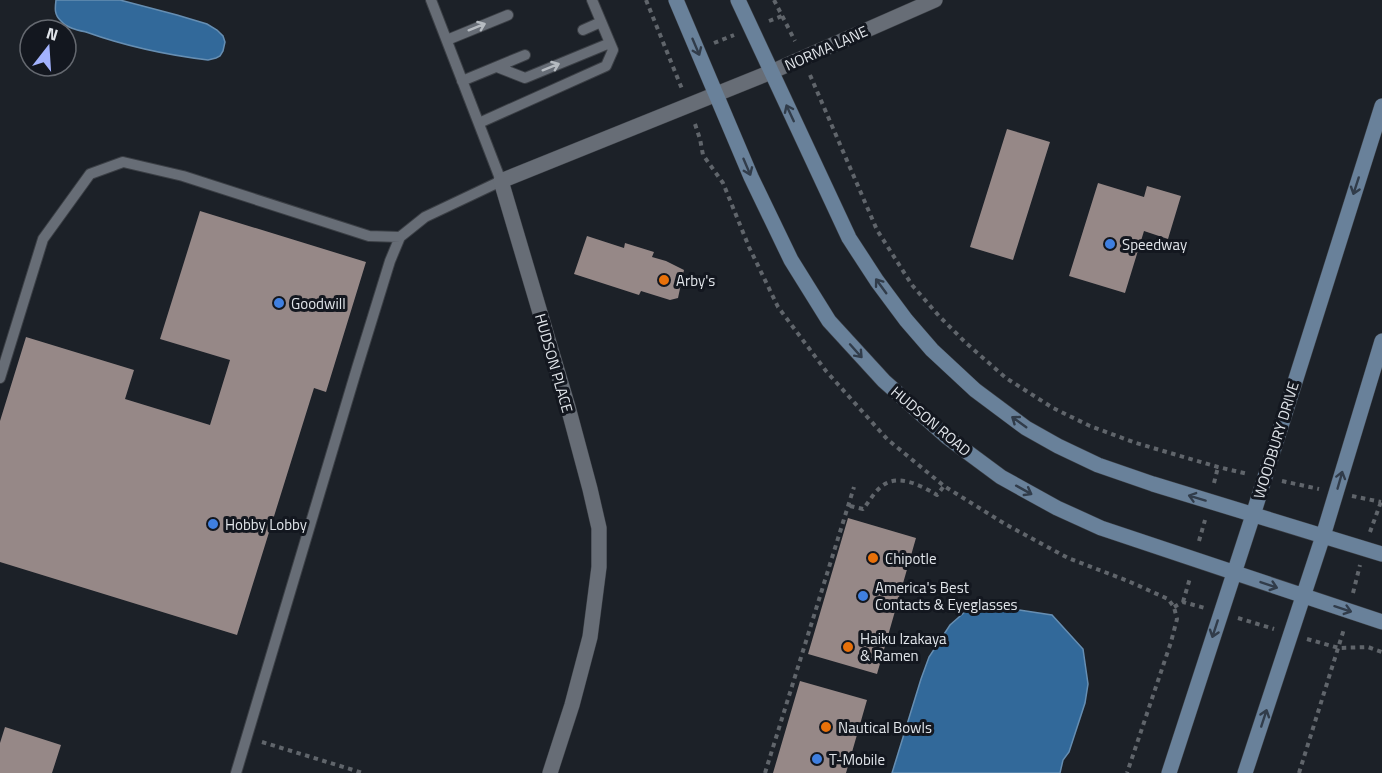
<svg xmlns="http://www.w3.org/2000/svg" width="1382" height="773" viewBox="0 0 1382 773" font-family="'Titillium Web',sans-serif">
<rect width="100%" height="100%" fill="#1c2128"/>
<path fill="#32699a" stroke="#668eb2" stroke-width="1.5" d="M56 0H120L177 15 207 24 217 30 223 36 225 42 223 51 220 56 216 58 208 60C167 55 125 46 86 32 77 30 67 28 61 21 54 15 55 8 56 0Z
M975 603 1052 615 1083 649 1088 684 1085 703 1069 752 1063 760 1060 773H892L921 679 929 657 950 625Z"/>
<path fill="#968887" d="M1007 129 1050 142 1013 260 970 247Z
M1098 183 1144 197 1147 186 1181 196 1168 239 1144 231 1125 293 1069 276Z
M200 211 366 262 326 392 314 388 237 635 0 562V421L26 337 134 370 125 399 210 425 230 360 160 339Z
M587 236 624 248 625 243 654 252 652 257 666 261 684 270 678 298 670 300 641 291 639 295 574 274Z
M848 518 916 538 877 674 808 654Z
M800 681 867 700 846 773H773Z
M5 727 61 745 52 773H0V743Z"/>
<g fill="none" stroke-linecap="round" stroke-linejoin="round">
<defs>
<path id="lane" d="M583 30 601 22
M447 40 508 15
M497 67 525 78 610 43
M462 81 525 55
M479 123 606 66 613 50 592 0
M0 378 43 239 90 174 123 162 183 176 369 236 400 237
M236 773 357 368 390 261 400 237 425 217 501 181 431 0"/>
<path id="street" d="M550 773 572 705 590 637 599 567V528L590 489 568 407 501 181 771 72 935 0"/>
<path id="secondary" d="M676 0 751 177 791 260 829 321 884 381 947 437 1001 477 1057 508 1101 528 1382 622
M738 0 849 238 877 281 906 320 932 350 975 390 1026 428 1058 446 1098 465 1153 484 1382 554
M1169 773 1253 515 1382 106
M1245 773 1323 536 1382 341"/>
</defs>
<use href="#lane" stroke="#3b3f45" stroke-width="12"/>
<use href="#street" stroke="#3b3f45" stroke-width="16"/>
<use href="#secondary" stroke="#3b3f45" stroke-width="16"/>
<path stroke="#60656b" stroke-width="4" stroke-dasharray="4.5 4.5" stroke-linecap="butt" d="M646 0 682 89
M774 0 795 41
M769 21 782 16
M714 43 734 35
M810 75 877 230 912 285 939 316 966 343 1006 378 1053 408 1090 426 1136 443 1218 467 1248 474
M695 124 700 139 703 155 723 183 749 247 778 307 826 371 887 439 944 486 1005 524 1068 558 1128 581 1168 599 1174 607 1177 619 1171 642 1127 773
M1282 481 1319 489
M1214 483 1218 467
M1352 496 1381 502
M850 506 863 509C869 502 874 492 882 486 898 473 922 486 937 495L944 486
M1370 532 1382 499
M1199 541 1205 520
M1353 593 1360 565
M1183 602 1190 578
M1174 607 1183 602 1205 608
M1238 618 1274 629
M1307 639 1339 648 1368 647 1382 652
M262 742 363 773
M765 773 854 487
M1299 773 1344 629"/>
<use href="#lane" stroke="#676d76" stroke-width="10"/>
<use href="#street" stroke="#676d76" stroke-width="15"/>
<use href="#secondary" stroke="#69819a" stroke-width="15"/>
</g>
<defs><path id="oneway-shaft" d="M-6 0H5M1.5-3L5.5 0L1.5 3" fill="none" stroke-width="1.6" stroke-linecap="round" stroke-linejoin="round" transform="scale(1.5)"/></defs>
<g stroke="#b6bbc1">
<use href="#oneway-shaft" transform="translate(477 27) rotate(-22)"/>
<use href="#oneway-shaft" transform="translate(551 67) rotate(-22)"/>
</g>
<g stroke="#313c4a">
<use href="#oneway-shaft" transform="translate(696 47) rotate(67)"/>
<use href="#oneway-shaft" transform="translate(790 113) rotate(-115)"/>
<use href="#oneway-shaft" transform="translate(747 167) rotate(67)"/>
<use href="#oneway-shaft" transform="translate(1356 186) rotate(108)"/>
<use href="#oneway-shaft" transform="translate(881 286) rotate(-126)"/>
<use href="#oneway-shaft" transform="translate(856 351) rotate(48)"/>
<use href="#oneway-shaft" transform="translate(1019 422) rotate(-144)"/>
<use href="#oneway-shaft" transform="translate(1340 480) rotate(-74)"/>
<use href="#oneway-shaft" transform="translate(1024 490) rotate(29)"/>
<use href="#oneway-shaft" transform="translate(1197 498) rotate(-163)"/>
<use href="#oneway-shaft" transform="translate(1269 585) rotate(19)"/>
<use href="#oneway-shaft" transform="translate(1343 609) rotate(18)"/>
<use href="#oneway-shaft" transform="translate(1215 629) rotate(108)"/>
<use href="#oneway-shaft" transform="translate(1264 718) rotate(-72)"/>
</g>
<g fill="#3f7fe0" stroke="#13171f" stroke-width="2">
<circle cx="1110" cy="244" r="6"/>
<circle cx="279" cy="303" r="6"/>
<circle cx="213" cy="524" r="6"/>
<circle cx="863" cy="596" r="6"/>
<circle cx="817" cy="759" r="6"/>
</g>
<g fill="#e8710a" stroke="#13171f" stroke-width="2">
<circle cx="664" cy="280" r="6"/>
<circle cx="873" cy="558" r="6"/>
<circle cx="848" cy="647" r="6"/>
<circle cx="826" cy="727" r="6"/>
</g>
<g text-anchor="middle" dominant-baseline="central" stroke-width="6" stroke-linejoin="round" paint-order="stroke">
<g font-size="15" fill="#e1e5ea" stroke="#13171f">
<text transform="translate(826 48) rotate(-24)">NORMA LANE</text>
<text transform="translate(554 363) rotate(74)">HUDSON PLACE</text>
<text transform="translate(931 421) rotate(40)">HUDSON ROAD</text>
<text transform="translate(1276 440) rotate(-73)">WOODBURY DRIVE</text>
</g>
<g font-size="15" fill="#e1e5ea" stroke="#13171f" text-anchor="start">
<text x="1122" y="244">Speedway</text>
<text x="676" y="280">Arby's</text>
<text x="291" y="303">Goodwill</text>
<text x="225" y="524">Hobby Lobby</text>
<text x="885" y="558">Chipotle</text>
<text x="875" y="587">America's Best<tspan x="875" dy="17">Contacts &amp; Eyeglasses</tspan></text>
<text x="860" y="638">Haiku Izakaya<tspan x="860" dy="17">&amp; Ramen</tspan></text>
<text x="838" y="727">Nautical Bowls</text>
<text x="829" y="759">T-Mobile</text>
</g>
</g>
<g transform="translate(48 48) rotate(17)"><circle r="28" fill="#13171f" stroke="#656970" stroke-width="1.5"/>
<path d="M0-4.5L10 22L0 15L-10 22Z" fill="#a2b2fd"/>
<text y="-9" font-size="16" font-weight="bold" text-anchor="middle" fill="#e1e5ea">N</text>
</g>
</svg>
